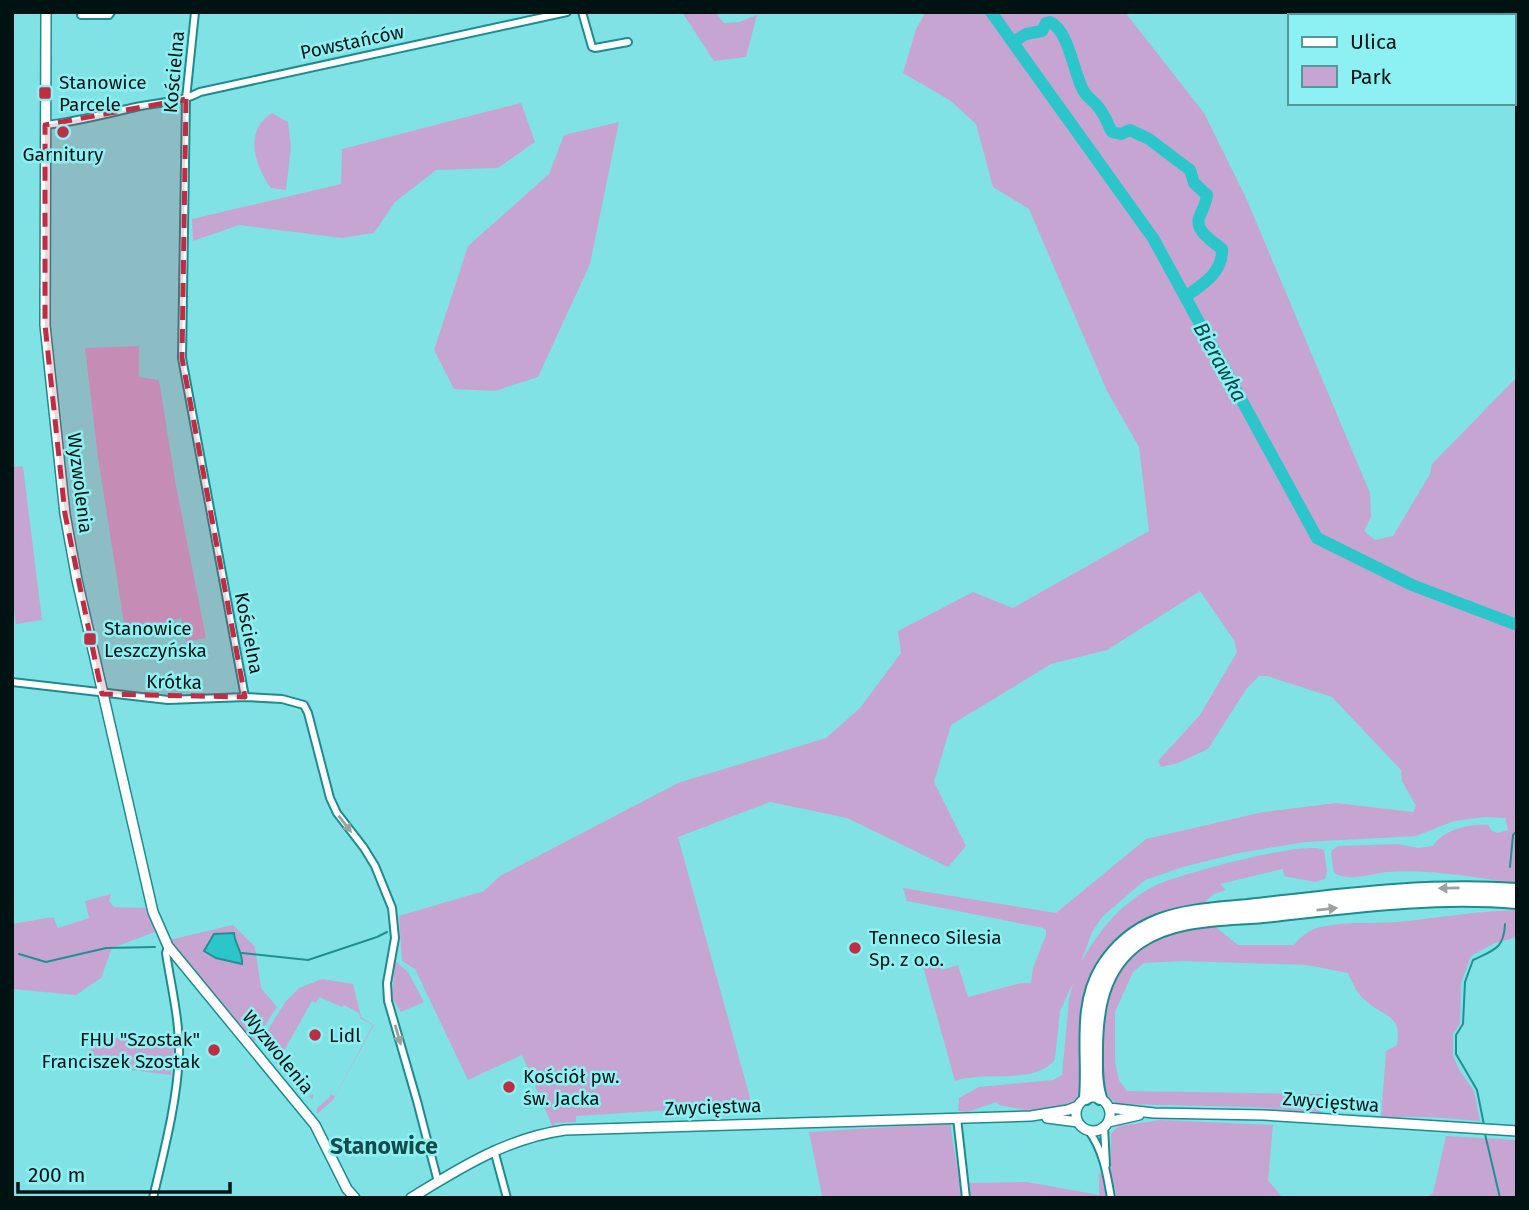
<svg xmlns="http://www.w3.org/2000/svg" width="1529" height="1210" viewBox="0 0 1529 1210" font-family="'Fira Sans',sans-serif">
<rect width="100%" height="100%" fill="#80e2e5"/>
<path fill="#c7a5d2" d="M682 12H715L724 23 739 22 757 15 746 57 714 61Z
M926 12H1125L1204 113 1247 200 1370 493 1371 517 1364 531 1375 540 1393 536 1430 474 1432 464 1517 377V884C1475 877 1429 869 1387 872 1371 874 1348 882 1334 873L1331 855 1332 850 1338 846 1398 844 1418 848 1433 846C1442 830 1471 823 1488 825L1492 831 1498 833 1508 830 1505 818 1485 817 1454 821 1416 836 1305 842 1239 853 1183 867 1145 880 1103 916 1092 932 1081 962C1091 945 1104 925 1119 911 1129 902 1142 892 1154 886 1176 875 1307 839 1324 850L1327 871 1325 879 1315 882 1284 876 1283 869 1220 884 1226 890 1214 894 1198 908 1124 936 1081 1095 1072 1106 1025 1110 999 1105 997 1102 967 1112 958 1111 959 1098 979 1087 1053 1080 1062 1075 1069 999 1073 983 1060 1011 1055 1059C1036 1086 984 1070 955 1081L922 963 933 959 934 962 940 961 942 970 958 965 968 997 1021 983H1031L1033 968 1046 935V930L1043 928 907 901 903 888 1056 913 1146 839 1263 812 1336 803 1413 812 1416 806 1402 781 1401 770 1332 697 1267 676H1259L1247 688 1208 749 1178 763 1161 767 1158 761 1200 715 1237 652 1234 640 1200 591 1107 650 1051 664 951 725 934 782 966 846 948 867 847 818 770 802 678 837 752 1105 576 1116V1122L555 1123 553 1128 522 1055 468 1080 415 969 402 961 399 916 484 891 500 876 678 783 826 738 860 708 901 653 898 631 973 592 1013 608 1149 531 1139 447 1107 391 1029 209 993 187 976 124 951 101 903 73 916 29Z
M521 103 535 142 498 168 436 170 395 202 374 233 342 238 239 225 193 241 192 219 341 184 342 149Z
M272 113 288 122 291 147 286 190 271 188C254 165 244 130 272 113Z
M619 122 590 264 538 377 495 391 454 389 434 350 468 246 549 174 564 135Z
M139 346V377L159 380 176 486 206 638 186 642 181 618 126 636 98 458 85 348Z
M23 466 42 620 16 624 12 593V467Z
M111 894 109 901 114 907 146 908 155 932 112 948 101 978 76 995 12 989V924L53 917 58 928 89 918 85 901Z
M1517 910V930L1514 938 1495 943 1471 956 1461 983 1460 1024 1453 1034V1056L1460 1071 1474 1091 1480 1121 1431 1117H1381L1386 1051 1397 1045C1402 1015 1385 1017 1367 1002 1357 994 1353 984 1348 973L1307 965 1182 961 1144 963 1133 972 1115 1012V1062L1119 1080 1127 1091 1321 1094V1113L1253 1107 1117 1104 1103 1092C1100 1029 1095 968 1160 936 1166 933 1173 929 1180 927 1190 925 1202 925 1212 924L1238 945H1294C1301 936 1310 929 1321 927 1346 921 1372 924 1397 922 1437 918 1476 911 1517 910Z
M233 925 255 947 261 988 277 1007 254 1042 169 940Z
M395 961 408 972 424 1002 401 1012 392 998Z
M322 979 353 984 361 1017 374 1025 333 1100 317 1114V1108L330 1097V1094L335 1096 373 1025 360 1018 359 1013 344 1005 342 1007 319 997 316 1003 312 1001 281 1056 288 1061 286 1065 299 1072 294 1079 303 1090 307 1087 308 1089 305 1093 308 1097 313 1094V1099L299 1092 274 1061 273 1049 264 1036 286 1001 299 988Z
M91 1037 175 1040 171 1075 90 1065Z
M1161 1120 1273 1125 1268 1180 1283 1198H1117L1111 1172V1133L1119 1126Z
M950 1123 962 1198 822 1196 809 1132Z
M1446 1136 1517 1140V1198H1425L1433 1193Z
M1099 1173 1105 1175 1109 1198H971L969 1183 1027 1182 1099 1195Z"/>
<path fill="#2cc6ca" stroke="#1f9093" stroke-width="2" d="M234 933C235 945 243 952 242 964L216 958 204 951 214 934Z"/>
<g fill="none" stroke-linecap="round" stroke-linejoin="round">
<path stroke="#1f9093" stroke-width="2" d="M1510 867 1513 835 1517 831
M242 953 308 960 377 937 387 932
M19 954 46 962 106 948 155 947
M1484 1125 1477 1090 1456 1054V1035L1463 1024 1465 982 1473 960C1494 950 1504 949 1505 924
M1485 1134 1500 1198"/>
<path stroke="#2cc6ca" stroke-width="12" d="M991 12 1153 238 1317 538 1412 585 1517 625
M1013 42 1026 34 1042 31 1046 23 1050 22C1068 30 1073 69 1082 88 1086 98 1094 100 1099 108 1105 115 1108 125 1112 132L1121 134 1130 130 1149 139 1190 170 1194 183 1207 195C1206 205 1202 209 1199 218 1195 231 1213 242 1222 249 1223 273 1202 285 1185 297"/>
<defs>
<path id="street" d="M195 12 186 99 182 358 245 697
M582 12 592 47 595 48 628 42
M81 15H109L111 12
M45 125C76 122 105 114 136 107 158 102 180 103 200 92L567 12
M12 682 168 700 245 697 282 699 304 705 308 713 330 798 337 813 364 848 375 866 392 908 395 938 387 983 388 1001 417 1101 438 1182
M957 1118 966 1198
M1104 1126 1106 1165
M1088 1130C1103 1149 1107 1174 1111 1198
M494 1150 507 1198
M153 1198C164 1151 177 1103 179 1055 180 1021 171 986 166 953L168 946"/>
<path id="secondary" d="M46 12 45 325 65 514 77 580 153 912 168 946 315 1125 347 1189 355 1198
M1467 12 1470 16
M1513 65 1517 68
M1076 1114a17 17 0 1 1 34 0a17 17 0 1 1-34 0Z
M1109 1108 1154 1113 1264 1115 1517 1131
M1047 1118 1078 1122
M1108 1122 1139 1115
M411 1198C460 1168 507 1138 565 1130L1031 1116 1068 1110 1078 1106"/>
<path id="highway" d="M1086 1098C1090 1055 1078 1008 1102 968 1115 947 1135 930 1158 921 1189 909 1225 909 1257 905 1345 895 1428 884 1517 890
M1100 1098C1095 1083 1096 1067 1096 1051 1096 1010 1102 968 1139 942 1177 916 1228 920 1273 915 1354 906 1435 895 1517 902"/>
</defs>
<use href="#street" stroke="#1d8c8f" stroke-width="10"/>
<use href="#secondary" stroke="#1d8c8f" stroke-width="12"/>
<use href="#highway" stroke="#1d8c8f" stroke-width="16"/>
<use href="#street" stroke="#fff" stroke-width="6"/>
<use href="#secondary" stroke="#fff" stroke-width="9"/>
<use href="#highway" stroke="#fff" stroke-width="12"/>
</g>
<defs><path id="oneway-solid" d="M-6-.8H1V-3.2L6.5 0L1 3.2V.8H-6Z" transform="scale(1.75)"/></defs>
<g fill="#99a1a1">
<use href="#oneway-solid" transform="translate(345 824) rotate(52)"/>
<use href="#oneway-solid" transform="translate(1449 888) rotate(179)"/>
<use href="#oneway-solid" transform="translate(1327 909) rotate(-6)"/>
<use href="#oneway-solid" transform="translate(398 1035) rotate(74)"/>
</g>
<path fill="#be2d44" fill-opacity="0.2" stroke="#be2d44" stroke-width="5" stroke-dasharray="14 9" stroke-linejoin="round" d="M186 99 182 358 245 697 102 694 65 514 45 325V125Z"/>
<g fill="#be2d44" stroke="#8df0f2" stroke-width="2.5">
<rect x="38" y="86" width="14" height="14" rx="3.5"/>
<circle cx="63" cy="132" r="7"/>
<rect x="83" y="632" width="14" height="14" rx="3.5"/>
<circle cx="855" cy="948" r="7"/>
<circle cx="315" cy="1035" r="7"/>
<circle cx="214" cy="1050" r="7"/>
<circle cx="509" cy="1087" r="7"/>
</g>
<g text-anchor="middle" dominant-baseline="central" stroke-width="5" stroke-linejoin="round" paint-order="stroke">
<g font-size="19" fill="#001313" stroke="#8df0f2">
<text transform="translate(352 42) rotate(-12)">Powstańców</text>
<text transform="translate(174 72) rotate(-85)">Kościelna</text>
<text transform="translate(80 483) rotate(83)">Wyzwolenia</text>
<text transform="translate(249 633) rotate(79)">Kościelna</text>
<text transform="translate(174 682) rotate(1)">Krótka</text>
<text transform="translate(278 1052) rotate(51)">Wyzwolenia</text>
<text transform="translate(1331 1102) rotate(4)">Zwycięstwa</text>
<text transform="translate(713 1107) rotate(-2)">Zwycięstwa</text>
</g>
<g font-size="19" fill="#001313" stroke="#8df0f2" text-anchor="start">
<text x="59" y="82">Stanowice<tspan x="59" dy="22">Parcele</tspan></text>
<text x="63" y="154" text-anchor="middle">Garnitury</text>
<text x="104" y="628">Stanowice<tspan x="104" dy="22">Leszczyńska</tspan></text>
<text x="869" y="937">Tenneco Silesia<tspan x="869" dy="22">Sp. z o.o.</tspan></text>
<text x="329" y="1035">Lidl</text>
<text x="200" y="1039" text-anchor="end">FHU "Szostak"<tspan x="200" dy="22">Franciszek Szostak</tspan></text>
<text x="523" y="1076">Kościół pw.<tspan x="523" dy="22">św. Jacka</tspan></text>
</g>
<g font-size="21" font-style="italic" fill="#034748" stroke="#8df0f2">
<text transform="translate(1220 362) rotate(61)">Bierawka</text>
</g>
<g font-size="23" font-weight="bold" fill="#144b4c" stroke="#8df0f2">
<text x="384" y="1146">Stanowice</text>
</g>
</g>
<rect width="1529" height="1210" fill="none" stroke="#001313" stroke-width="28"/>
<rect x="1288" y="14" width="228" height="91" fill="#8df0f2" stroke="#559899" stroke-width="2"/>
<rect x="1302" y="37" width="35" height="10" fill="#ffffff" stroke="#559899" stroke-width="2"/>
<text x="1350" y="49" font-size="21" fill="#001313">Ulica</text>
<rect x="1302" y="66" width="35" height="21" fill="#c7a5d2" stroke="#559899" stroke-width="2"/>
<text x="1350" y="84" font-size="21" fill="#001313">Park</text>
<path d="M18 1182v10h212v-10" fill="none" stroke="#001313" stroke-width="3.5"/>
<text x="28" y="1182" font-size="21" fill="#001313" stroke="#8df0f2" stroke-width="5" paint-order="stroke">200 m</text>
</svg>
